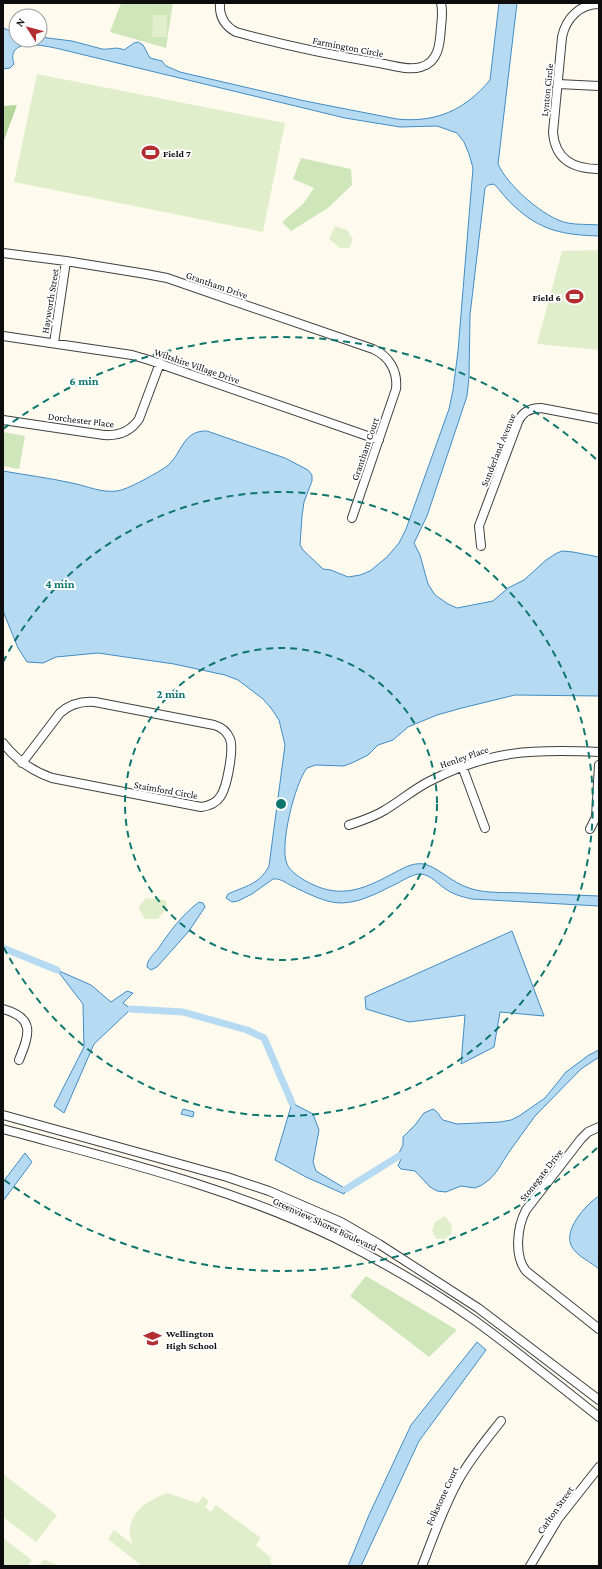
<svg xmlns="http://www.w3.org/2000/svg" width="602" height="1569" viewBox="0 0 602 1569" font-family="'Crimson Pro',serif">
<rect width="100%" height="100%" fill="#fefbee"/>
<path fill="#cfe6ba" d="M121 3H173L166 48 110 32Z
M301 158 351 169 352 185 328 208 291 231 282 222 303 204 314 188 293 179Z
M3 432 25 436 19 469 3 466Z
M366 1276 457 1330 429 1357 350 1296Z"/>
<path fill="#b3d59a" d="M17 105 3 143V106Z"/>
<path fill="#e1eecb" d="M153 15H167V37H152Z
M37 74 285 123 263 232 14 182Z
M335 226 347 230 353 239 349 248H340L329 239Z
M599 250V350L537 344 562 251Z
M146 898 166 900 167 908 158 919H145L138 908Z
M445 1216 452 1225 451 1234 445 1239H436L432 1231 435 1222Z
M3 1474 57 1515 36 1542 3 1517Z
M167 1493 198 1503 203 1496 209 1502 205 1507 211 1512 216 1505 261 1538 256 1545 271 1558 270 1562 273 1566H142L108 1539 114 1530 132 1544C131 1539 129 1533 130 1528 133 1508 150 1500 167 1493Z
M3 1538 32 1560 28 1566H3Z
M44 1559 59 1566H38Z"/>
<path fill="#b6daf2" stroke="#428cc4" d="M499 3H517L498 164C507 185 545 219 568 223 578 225 589 224 599 225V236C564 235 540 231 513 205 506 199 501 191 494 184L488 185 485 188 470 315 469 377 467 396 427 516 414 543 420 555 428 584 435 595 448 604 457 608 493 601 508 588 524 580 546 560 557 553 562 551 573 552 599 557V696L515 695 462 708 437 715 408 727 393 740 378 745 368 755 354 762 344 766 316 765 307 768C295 783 279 846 287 864 292 876 317 888 329 890 352 895 373 884 392 874 402 869 412 862 424 864 438 867 452 883 469 888 486 894 506 892 523 893 548 894 574 895 599 896V906L472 899C463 897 455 895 447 890 439 885 431 875 421 874 413 874 405 879 398 883 381 891 361 903 341 903 325 903 307 893 292 886 286 883 280 878 273 879L252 894 238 901 232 902 226 898 228 894C245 886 259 885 269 866L285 745 279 720 271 708 263 699 238 680 225 675 174 664 98 653 56 657 43 663 27 662 18 648 3 611V471C26 475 49 478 72 483 87 486 101 493 117 491 127 490 157 473 166 467 182 455 182 430 207 431L285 458 308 470 312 475V481L304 502 302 516 300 545 303 550 323 569 331 570 348 577 360 575 370 571 387 557 399 543 406 529 449 409 453 390 458 351 473 168 469 154 464 142 457 133 437 126 400 127 345 118 72 52C58 49 4 32 14 64L10 68 3 69V28L16 33V40H40V37L72 41 102 49C110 50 116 46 124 50L134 43 138 42 143 45 150 58 162 61 166 66 180 72 305 101 397 119C436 123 465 110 490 80Z
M199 902 203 903 205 907 189 931 157 967 151 970 147 967C147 960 153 955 158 949 170 931 182 915 199 902Z
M512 931 544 1016 500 1012 494 1047 461 1064 465 1015 409 1022 366 1009 365 997Z
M57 970 91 985 111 1002 127 991 133 993 123 1003 131 1009 94 1044 64 1113 54 1106 84 1047 83 1004Z
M599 1050V1057L581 1069 535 1116 509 1152 497 1171 490 1179 482 1185 475 1188 461 1186 446 1192 437 1191 430 1187 415 1171 401 1169 398 1166 401 1159 398 1155 403 1145V1137L415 1125 424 1113 433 1109 436 1111 443 1120 457 1124 500 1122 511 1120 519 1116 545 1098 566 1072 589 1055Z
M292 1103 313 1114 319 1130 313 1162 316 1171 346 1189 344 1194 306 1177 275 1160Z
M183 1109 194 1112 193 1117 181 1114Z
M25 1153 32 1162 3 1201V1182Z
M599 1196V1269C591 1262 578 1257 572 1247 562 1231 586 1204 599 1196Z
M477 1342 486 1350 419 1441 361 1566H348L369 1515 411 1425Z"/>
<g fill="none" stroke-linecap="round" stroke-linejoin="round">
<path stroke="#b6daf2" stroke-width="7" d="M3 948 57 970
M131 1009 183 1012 247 1030 264 1038 292 1103
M346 1189 399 1156"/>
<defs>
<path id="minor" d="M220 3C219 16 225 26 236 32 283 45 331 55 379 63 391 65 408 71 421 67 439 62 440 43 441 27 442 19 443 11 441 3
M599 4C580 4 566 18 562 37L553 132C555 160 574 169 599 169
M558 84 599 86
M3 253 66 261 146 274 167 278 373 349C389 356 398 371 396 389L352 518
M3 336 132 355 149 360 379 440
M54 343 66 261
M3 420 104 435C119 436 131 431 139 419L160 363
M481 546 479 526 518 422C522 412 530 408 541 408L599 419
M3 743C16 760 32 771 52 778L201 807C209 806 216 803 220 797 227 788 234 749 230 739 227 731 221 727 214 725L95 702C82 701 70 704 60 713L22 763
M462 766 485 828
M349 825C361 821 374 817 385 810 400 801 413 790 428 782 489 750 533 749 599 752
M590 829 596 817 599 765
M3 1009C36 1018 29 1035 19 1060
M3 1115 227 1177 269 1191 341 1222 379 1244 478 1308 599 1400
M599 1127 588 1132 581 1139 526 1210C517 1227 514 1256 526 1271L599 1329
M3 1129C116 1160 230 1187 335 1238 383 1262 430 1289 474 1320 517 1351 558 1385 599 1417
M422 1566C433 1538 443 1508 458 1481 470 1459 486 1440 501 1421
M530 1566 558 1519 599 1467"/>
</defs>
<use href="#minor" stroke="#404040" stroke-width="10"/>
<use href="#minor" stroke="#fff" stroke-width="8"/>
</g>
<g fill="none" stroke="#0f766e" stroke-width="2" stroke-dasharray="7 5">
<circle cx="281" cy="804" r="156"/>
<path d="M3 662A312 312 0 1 1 3 946"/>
<path d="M597 1148A467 467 0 0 1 3 1179M3 429A467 467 0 0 1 597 460"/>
</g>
<defs>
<symbol id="stadium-bare" viewBox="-9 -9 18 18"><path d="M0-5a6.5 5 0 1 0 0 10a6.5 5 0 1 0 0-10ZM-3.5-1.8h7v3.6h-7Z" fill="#b32e31" stroke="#fff" stroke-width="2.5" paint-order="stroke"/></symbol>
<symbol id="school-bare" viewBox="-9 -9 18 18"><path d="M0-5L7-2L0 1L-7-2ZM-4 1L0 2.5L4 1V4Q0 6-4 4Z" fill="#b32e31" stroke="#fff" stroke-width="2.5" paint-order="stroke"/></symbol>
</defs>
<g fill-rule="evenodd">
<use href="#stadium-bare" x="138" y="140" width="25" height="25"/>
<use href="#stadium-bare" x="562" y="284" width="25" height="25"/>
<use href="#school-bare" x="140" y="1326" width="25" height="25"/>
</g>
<g text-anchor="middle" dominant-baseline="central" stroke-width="4" stroke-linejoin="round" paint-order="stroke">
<g font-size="10" fill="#0d0d0d" stroke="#fff">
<text transform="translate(348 47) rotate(11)">Farmington Circle</text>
<text transform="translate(547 90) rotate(-84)">Lynton Circle</text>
<text transform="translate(217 285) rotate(19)">Grantham Drive</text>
<text transform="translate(50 301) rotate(-81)">Hayworth Street</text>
<text transform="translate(197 366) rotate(19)">Wiltshire Village Drive</text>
<text transform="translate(81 420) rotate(7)">Dorchester Place</text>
<text transform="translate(365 449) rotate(-71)">Grantham Court</text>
<text transform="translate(498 450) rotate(-68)">Sunderland Avenue</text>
<text transform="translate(464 757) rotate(-19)">Henley Place</text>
<text transform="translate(166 790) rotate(10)">Staimford Circle</text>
<text transform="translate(541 1175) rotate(-52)">Stonegate Drive</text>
<text transform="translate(325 1224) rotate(25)">Greenview Shores Boulevard</text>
<text transform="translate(442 1496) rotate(-65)">Folkstone Court</text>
<text transform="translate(555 1510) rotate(-55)">Carlton Street</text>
</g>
<g font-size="10" font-weight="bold" fill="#0d0d0d" stroke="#fff" text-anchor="start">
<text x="163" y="153">Field 7</text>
<text x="561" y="297" text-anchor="end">Field 6</text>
<text x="166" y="1333">Wellington<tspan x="166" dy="12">High School</tspan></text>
</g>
</g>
<circle cx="281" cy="804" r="6" fill="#0f766e" stroke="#fff" stroke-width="2"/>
<g font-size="12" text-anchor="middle" font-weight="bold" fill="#0f766e" stroke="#fff" stroke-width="4" stroke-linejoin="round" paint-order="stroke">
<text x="84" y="385">6 min</text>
<text x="60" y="588">4 min</text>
<text x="171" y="698">2 min</text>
</g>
<rect width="602" height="1569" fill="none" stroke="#0d0d0d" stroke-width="8"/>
<g transform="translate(28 28) rotate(306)"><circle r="19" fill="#ffffff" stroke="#9e9e9e"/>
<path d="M0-3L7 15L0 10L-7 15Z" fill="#b32e31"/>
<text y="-6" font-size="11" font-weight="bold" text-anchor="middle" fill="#0d0d0d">N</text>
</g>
</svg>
